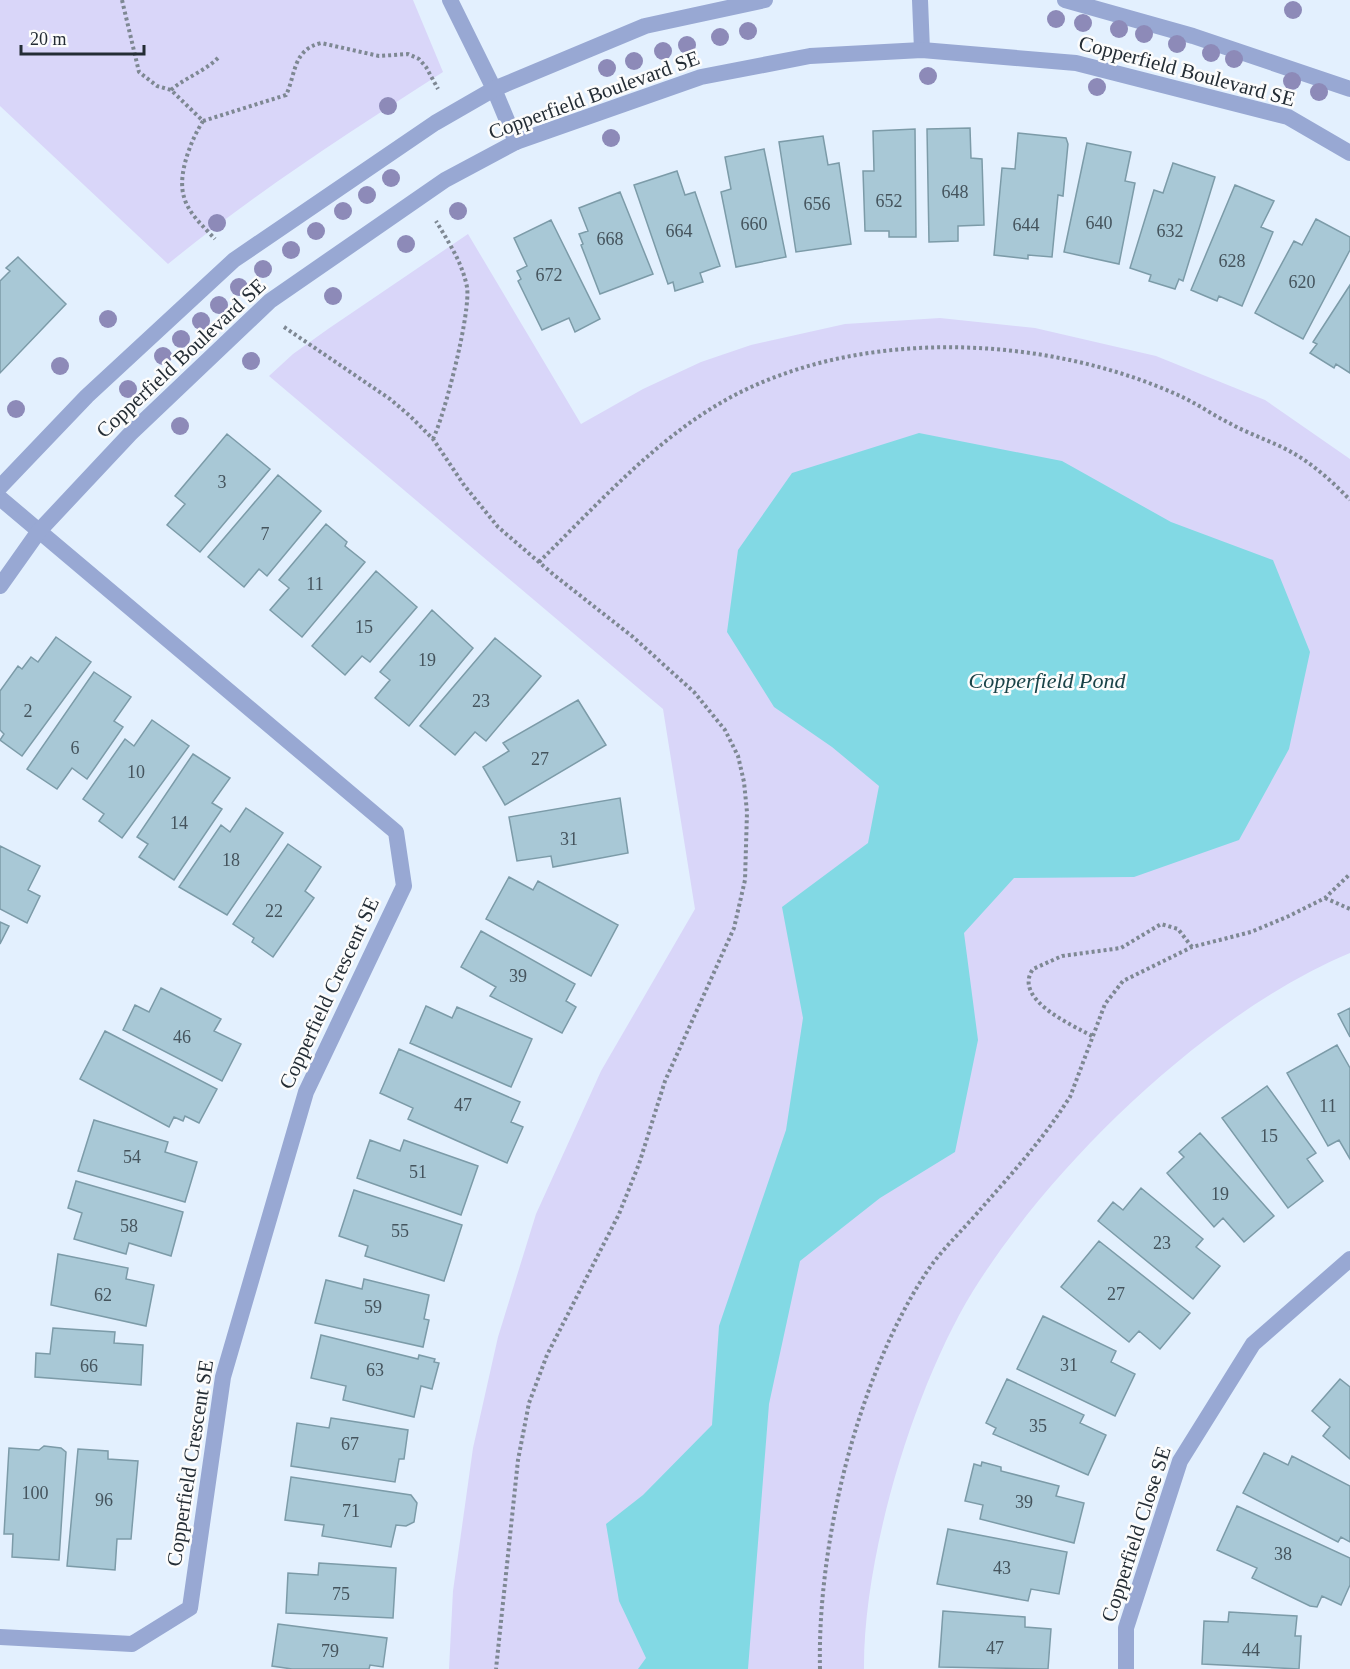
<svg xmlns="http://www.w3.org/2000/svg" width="1350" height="1669" viewBox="0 0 1350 1669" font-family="Georgia,serif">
<rect width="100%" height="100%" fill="#e3f0fe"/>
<path fill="#d9d6f9" d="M0 0H413L443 72C348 133 255 193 168 264L0 106Z
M468 234 581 424 643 389 701 362 751 345 845 324 940 318 1035 328 1156 356 1265 400 1350 459V953C1209 1012 1054 1161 973 1291 914 1387 863 1556 864 1669H449L453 1591 473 1448 498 1337 536 1214 601 1071 695 909 663 709 269 376 293 354 328 329Z"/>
<path fill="#82d9e4" d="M919 433 1062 461 1171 522 1273 560 1310 652 1289 749 1239 840 1134 877 1014 878 964 933 978 1040 955 1152 880 1198 800 1261 769 1404 748 1669H638L646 1658 619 1601 606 1524 643 1495 712 1425 719 1326 786 1130 803 1018 782 907 868 843 879 786 832 747 774 707 727 632 738 550 792 473Z"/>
<path fill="#a8c8d6" stroke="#7c9ba8" stroke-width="1.5" d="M970 128 971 158 982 159 984 225 958 226V241L929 242 927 129Z
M915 129 916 237H889V231H865L863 171H874L873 131Z
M1018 133 1066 138 1068 144 1063 196 1058 195 1052 257 1028 255V259L994 255 1002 168 1015 169Z
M823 136 828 165 839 163 851 244 796 252 779 142Z
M1087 143 1131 152 1125 181 1135 183 1119 264 1064 252Z
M764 149 786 257 736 267 721 192 731 189 725 157Z
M1173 163 1215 177 1183 281 1179 279 1175 289 1149 281 1151 275 1130 268 1154 190 1163 193Z
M677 171 685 195 695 192 720 266 700 273 703 282 675 291 673 282 668 284 634 185Z
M1235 185 1274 201 1261 227 1273 232 1242 306 1219 296 1217 301 1191 290Z
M620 192 653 274 600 294 581 245 583 244 579 234 588 231 579 208Z
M1316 219 1350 237V250L1303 339 1255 313 1294 241 1302 245Z
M551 220 600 319 575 332 569 318 542 330 518 281 521 279 517 271 527 266 514 238Z
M18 257 66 304 0 373V281L10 271 6 268Z
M1350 285V373L1336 364 1334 368 1310 353 1317 344 1313 342Z
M227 434 270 469 200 552 167 525 185 504 175 496Z
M278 475 321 511 267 576 259 569 244 587 208 557Z
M326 524 347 542 345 546 365 562 302 637 270 610 289 588 279 580Z
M376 571 417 607 370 662 362 656 345 675 312 646Z
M432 610 473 648 409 726 375 698 390 680 380 672Z
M56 637 91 662 22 756 0 740 4 734 0 730V691L18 666 22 669 31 657 38 662Z
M495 638 541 676 486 741 475 732 455 755 420 726Z
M94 672 131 697 114 721 123 727 87 779 72 768 57 789 27 769Z
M578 700 606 745 505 805 483 767 509 751 503 743Z
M152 720 189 746 122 838 99 821 104 814 83 799 125 739 134 746Z
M193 754 230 778 212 803 222 809 174 880 139 857 148 844 137 837Z
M620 798 628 853 553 867 551 856 517 861 509 817Z
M246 808 283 833 227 915 179 887 221 825 230 832Z
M288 844 321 867 305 891 314 898 273 957 252 942 254 938 233 924Z
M0 846 40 866 28 890 40 896 27 923 0 909Z
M509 877 533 890 538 881 618 925 591 976 486 919Z
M0 922 9 926 0 944Z
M481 931 575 984 566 1001 576 1007 562 1033 490 996 496 987 461 967Z
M161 988 221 1019 214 1031 241 1044 222 1081 123 1030 135 1005 149 1012Z
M426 1006 452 1018 457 1007 532 1039 511 1087 410 1043Z
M1350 1008V1037L1338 1014Z
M105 1031 217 1089 199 1123 185 1116 183 1121 174 1117 169 1127 80 1079Z
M1337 1045 1350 1068V1159L1339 1140 1328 1146 1287 1073Z
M399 1049 520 1102 511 1122 523 1127 507 1163 408 1119 413 1108 380 1093Z
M1267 1086 1316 1153 1307 1159 1323 1181 1288 1208 1222 1118Z
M94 1120 168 1142 165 1152 197 1162 185 1202 78 1171Z
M1200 1133 1274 1216 1244 1242 1223 1218 1214 1227 1167 1173 1184 1157 1179 1152Z
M370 1140 400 1151 404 1140 478 1166 461 1215 357 1178Z
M76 1181 183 1212 171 1256 129 1243 126 1254 74 1239 82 1213 68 1208Z
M1141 1188 1203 1239 1196 1247 1220 1266 1193 1299 1098 1221 1113 1202 1123 1210Z
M354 1190 462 1225 444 1281 365 1256 368 1246 339 1236Z
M1099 1241 1190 1313 1160 1349 1139 1331 1129 1342 1061 1287Z
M58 1254 128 1268 126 1279 154 1285 146 1326 51 1305Z
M364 1279 429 1295 424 1319 429 1320 423 1347 315 1323 326 1280 362 1289Z
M1043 1316 1116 1351 1111 1362 1135 1374 1115 1416 1017 1369Z
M53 1328 115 1332 114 1343 143 1345 141 1385 35 1377 36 1353 50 1354Z
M321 1335 418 1359 419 1355 435 1359 434 1362 439 1363 432 1389 421 1386 414 1417 343 1400 346 1386 311 1378Z
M1007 1379 1084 1415 1080 1423 1106 1435 1088 1475 993 1434 996 1428 986 1423Z
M1340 1379 1350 1387V1459L1323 1436 1330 1427 1312 1411Z
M331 1418 408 1430 404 1459H399L395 1482 291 1466 297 1423 329 1428Z
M44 1446 61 1448 66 1452 59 1560 12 1557 13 1534H4L9 1448 39 1450Z
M78 1449 108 1451V1459L138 1461 131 1539H117L115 1570 67 1566Z
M1264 1453 1288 1465 1292 1456 1350 1486V1542L1341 1537 1338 1542 1243 1493Z
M982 1462 1001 1467V1471L1059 1486 1056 1496 1084 1503 1074 1543 980 1519 983 1505 965 1501 974 1464 981 1466Z
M291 1477 411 1495 417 1503 414 1522 406 1526 396 1525 391 1547 322 1536 324 1525 285 1520Z
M1237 1506 1350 1558V1585L1341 1605 1322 1596 1317 1607 1310 1606 1252 1578 1257 1568 1217 1550Z
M948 1529 1067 1552 1059 1594 1031 1589 1028 1601 937 1584Z
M319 1563 396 1568 393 1618 286 1613 288 1573 318 1575Z
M943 1611 1025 1617V1627L1051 1629 1048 1669 939 1667Z
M1229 1612 1297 1616 1295 1636H1301L1299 1669 1202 1664 1204 1621 1228 1622Z
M278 1624 387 1638 383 1667 370 1665 369 1669H292L272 1666Z"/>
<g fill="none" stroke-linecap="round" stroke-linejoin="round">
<path stroke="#7e8893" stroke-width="4" stroke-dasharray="3 3" stroke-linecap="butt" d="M122 0 139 72 157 86 171 90 203 121C191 140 177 175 184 197 188 213 204 227 215 239
M171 90C186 77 204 72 219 57
M203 121 286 95C296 75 292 50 321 43L379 56 408 54 419 59 426 67 438 89
M284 327 390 399 410 416 433 439 464 485 498 527 554 575 633 637 694 692 725 730 738 756 744 782 747 812 745 880 734 928 665 1081 639 1164 619 1214 547 1355 529 1403 518 1460 496 1669
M433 439C445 414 471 312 467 287 462 262 449 243 436 221
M539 562C598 504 657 437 731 397 862 327 1045 335 1178 395 1196 403 1213 415 1231 424 1251 435 1274 442 1293 453 1314 465 1334 483 1350 500
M1325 898 1350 909
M1092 1036C1072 1025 1012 999 1033 969L1062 956 1121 948 1161 924 1178 929 1192 947
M820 1669C817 1545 857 1378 926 1273 941 1250 961 1232 979 1211 1007 1179 1038 1145 1062 1109L1070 1097 1105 1004 1123 981 1192 947 1251 932 1289 916 1325 898 1350 874"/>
<path stroke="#98a8d3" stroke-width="16" d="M450 0 494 89 516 142
M0 498 39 531"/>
<path stroke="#98a8d3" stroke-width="16" d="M920 0 922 50
M0 1637 132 1644 190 1608 223 1377 306 1092 404 886 396 832 39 531
M1126 1669V1628L1180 1461 1253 1344 1350 1259"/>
<path stroke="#98a8d3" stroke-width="16" d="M1065 0 1193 36 1350 89
M0 487 87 396 234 260 435 123 494 89 645 26 765 0
M0 586 39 531 130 434 270 301 445 180 516 142 701 77 810 56 922 50 1076 63 1288 117 1350 153"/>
</g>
<g fill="#8d8ab8">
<circle cx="1293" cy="10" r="9"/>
<circle cx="1056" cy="19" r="9"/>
<circle cx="1083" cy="23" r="9"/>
<circle cx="1119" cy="29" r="9"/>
<circle cx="748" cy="31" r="9"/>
<circle cx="1144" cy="34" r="9"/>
<circle cx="720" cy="37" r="9"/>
<circle cx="1177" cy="44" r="9"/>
<circle cx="687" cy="45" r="9"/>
<circle cx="663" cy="51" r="9"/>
<circle cx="1211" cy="53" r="9"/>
<circle cx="1234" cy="59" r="9"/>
<circle cx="634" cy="61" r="9"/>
<circle cx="607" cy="68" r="9"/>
<circle cx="928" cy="76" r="9"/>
<circle cx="1292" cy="81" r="9"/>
<circle cx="1097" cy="87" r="9"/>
<circle cx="1319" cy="92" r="9"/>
<circle cx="388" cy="106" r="9"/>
<circle cx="611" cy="138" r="9"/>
<circle cx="391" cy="178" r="9"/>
<circle cx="367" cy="195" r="9"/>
<circle cx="343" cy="211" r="9"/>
<circle cx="458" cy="211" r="9"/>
<circle cx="217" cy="223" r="9"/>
<circle cx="316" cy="231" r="9"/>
<circle cx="406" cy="244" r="9"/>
<circle cx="291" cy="250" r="9"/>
<circle cx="263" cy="269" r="9"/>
<circle cx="239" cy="287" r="9"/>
<circle cx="333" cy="296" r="9"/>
<circle cx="219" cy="305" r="9"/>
<circle cx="108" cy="319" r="9"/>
<circle cx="201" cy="321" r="9"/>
<circle cx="181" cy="339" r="9"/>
<circle cx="163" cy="356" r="9"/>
<circle cx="251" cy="361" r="9"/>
<circle cx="60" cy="366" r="9"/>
<circle cx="128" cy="389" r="9"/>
<circle cx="16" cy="409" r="9"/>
<circle cx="180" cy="426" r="9"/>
</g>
<g text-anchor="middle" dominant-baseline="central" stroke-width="5" stroke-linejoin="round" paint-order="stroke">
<g font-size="18" fill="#45545d">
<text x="955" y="192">648</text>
<text x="889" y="201">652</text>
<text x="817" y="204">656</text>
<text x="1099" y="223">640</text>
<text x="754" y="224">660</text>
<text x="1026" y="225">644</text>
<text x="679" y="231">664</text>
<text x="1170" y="231">632</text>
<text x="610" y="239">668</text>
<text x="1232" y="261">628</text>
<text x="549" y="275">672</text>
<text x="1302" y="282">620</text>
<text x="222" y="482">3</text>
<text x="265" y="534">7</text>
<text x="315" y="584">11</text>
<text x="364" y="627">15</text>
<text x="427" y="660">19</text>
<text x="481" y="701">23</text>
<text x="28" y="711">2</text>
<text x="75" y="748">6</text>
<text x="540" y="759">27</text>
<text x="136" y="772">10</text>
<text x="179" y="823">14</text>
<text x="569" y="839">31</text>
<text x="231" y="860">18</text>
<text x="274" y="911">22</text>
<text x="518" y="976">39</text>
<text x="182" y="1037">46</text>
<text x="463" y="1105">47</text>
<text x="1328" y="1106">11</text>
<text x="1269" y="1136">15</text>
<text x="132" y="1157">54</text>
<text x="418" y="1172">51</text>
<text x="1220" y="1194">19</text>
<text x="129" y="1226">58</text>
<text x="400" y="1231">55</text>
<text x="1162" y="1243">23</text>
<text x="1116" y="1294">27</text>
<text x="103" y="1295">62</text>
<text x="373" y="1307">59</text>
<text x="1069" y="1365">31</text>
<text x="89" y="1366">66</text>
<text x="375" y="1370">63</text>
<text x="1038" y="1426">35</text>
<text x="350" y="1444">67</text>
<text x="35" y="1493">100</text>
<text x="104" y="1500">96</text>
<text x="1024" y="1502">39</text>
<text x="351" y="1511">71</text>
<text x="1283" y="1554">38</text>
<text x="1002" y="1568">43</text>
<text x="341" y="1594">75</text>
<text x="995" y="1648">47</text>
<text x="1251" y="1650">44</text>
<text x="330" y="1651">79</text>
</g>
<g font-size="21" fill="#242d35" stroke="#fcfcfc">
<text transform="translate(1187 71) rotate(15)">Copperfield Boulevard SE</text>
<text transform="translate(594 95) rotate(-20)">Copperfield Boulevard SE</text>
<text transform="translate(181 358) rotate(-43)">Copperfield Boulevard SE</text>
<text transform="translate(329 993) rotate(-65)">Copperfield Crescent SE</text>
<text transform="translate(190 1463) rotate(-81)">Copperfield Crescent SE</text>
<text transform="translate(1136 1534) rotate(-72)">Copperfield Close SE</text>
</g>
<g font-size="22" font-style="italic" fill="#1a4348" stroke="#fcfcfc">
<text x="1047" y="680">Copperfield Pond</text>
</g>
</g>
<path d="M21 45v9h123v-9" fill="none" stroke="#242d35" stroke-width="3"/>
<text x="30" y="45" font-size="18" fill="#242d35" stroke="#fcfcfc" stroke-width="4.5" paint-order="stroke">20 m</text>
</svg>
